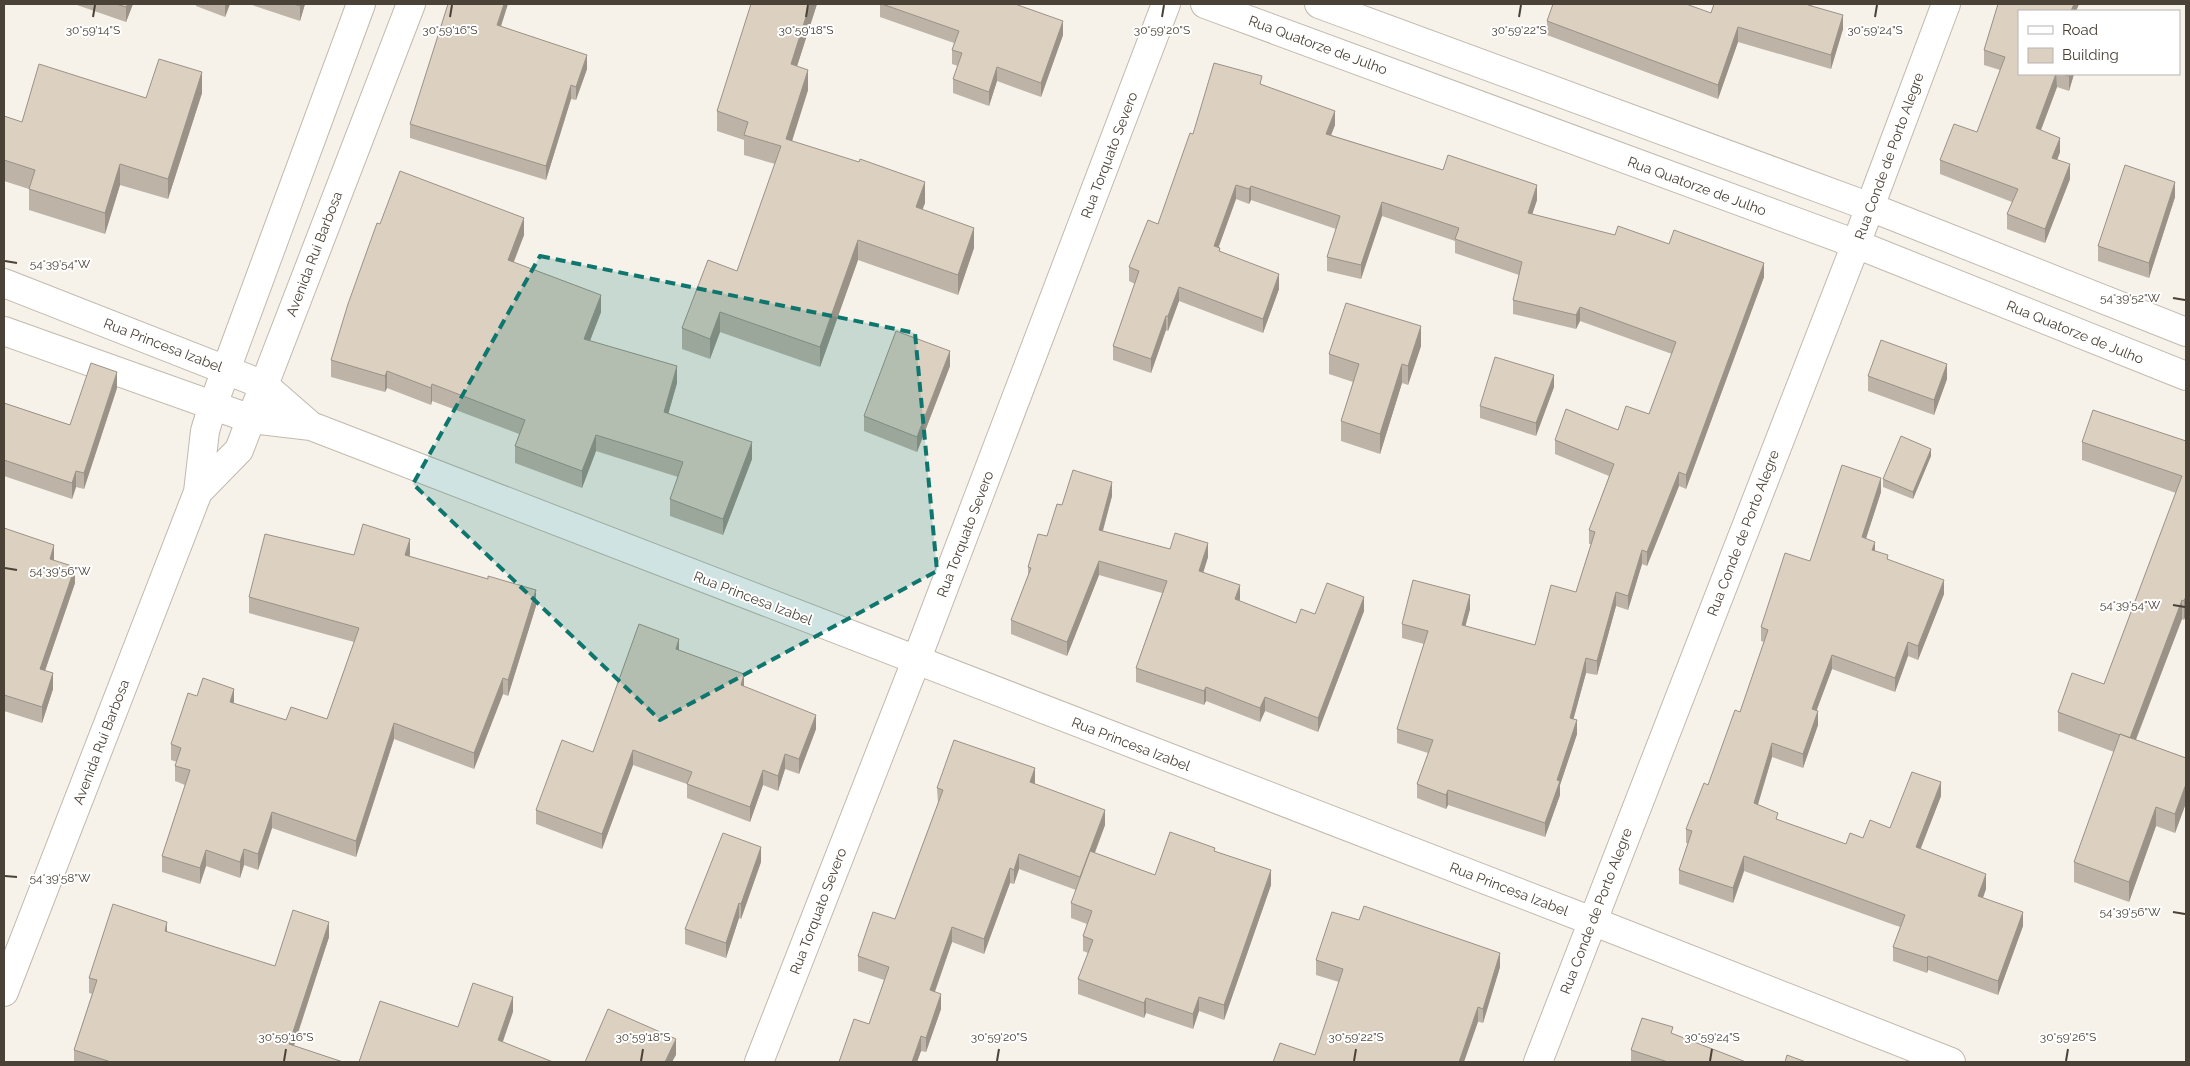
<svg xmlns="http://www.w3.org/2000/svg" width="2190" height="1066" viewBox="0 0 2190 1066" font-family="Raleway,sans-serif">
<rect width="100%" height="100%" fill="#f6f2ea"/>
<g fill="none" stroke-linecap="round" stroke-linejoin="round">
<defs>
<path id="minor" d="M1205 4 1856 244 2186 376
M1319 4 1870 207 2186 332
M4 283 264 385 311 426
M4 331 251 419 311 426 1592 921 1951 1062
M198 492 239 450 411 4
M4 992 198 492 205 431 213 405 361 4
M759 1062 916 661 1166 4
M1538 1062 1856 244 1946 4"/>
</defs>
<use href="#minor" stroke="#c2b9ac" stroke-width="30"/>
<use href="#minor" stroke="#fff" stroke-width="28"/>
</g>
<path fill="#bdb3a6" d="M74 4H133L126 22Z
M196 4H230L225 17 196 6Z
M249 4H305L300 21Z
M817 4 797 66 808 90 792 141 925 203 922 209 974 248 958 295 858 260 820 367 720 332 710 359 682 349V328L737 271 775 164 744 155V140L717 131V111Z
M880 4H1015L1063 35 1041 97 997 81 989 106 953 93V79L958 66 952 64V50L954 43 880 17Z
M1714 4H1813L1812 6 1843 29 1831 69 1738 42 1718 99 1547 35V21L1711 13Z
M1998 4H2079L2076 11H2019V74H2074L2069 91 2057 87 2041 130 2060 152 2057 160 2070 179 2045 243 2007 229V214L2012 202 1940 174V160L1977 132 2000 70 1984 65V50Z
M501 26 587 69 576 100 571 99 546 180 410 138V124Z
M1262 85 1335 125 1331 135 1537 200 1532 214 1764 277 1686 489 1679 486 1647 566 1642 564 1628 610 1616 606 1597 675 1586 673 1573 719 1577 734 1560 785V795L1545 837 1448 805 1446 809 1417 798V784L1428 753 1397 743V729L1424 644 1402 638V624L1470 609 1465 626 1535 645 1576 592 1591 544H1589V530L1609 476 1555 454V440L1618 430 1649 414 1672 354 1580 321 1576 329 1513 314V300L1519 275 1455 253V241L1382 216 1361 279 1327 271V257L1336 229 1251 200 1249 204 1236 199 1218 248 1220 252 1279 289 1263 333 1179 301 1168 331 1166 330 1151 373 1113 360V346L1135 284 1129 281V267L1158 224 1193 134Z
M202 93 168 199 120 185 105 234 29 210V189L4 181V116L22 122 146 98Z
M2175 197 2149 278 2098 261V246Z
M380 224 524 235 514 262 601 312 590 341 677 383 668 414 752 459 723 535 670 516V499L678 477 596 451 582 488 515 463V446L519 434 432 401 431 405 387 388 385 392 331 377V360Z
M1421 346 1408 385 1402 383 1380 454 1341 441V421L1353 382 1329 374V354Z
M950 366 917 452 864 431V416Z
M1868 376 1947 379 1934 415 1868 391Z
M1554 387 1536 436 1480 418V406Z
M117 388 84 489 76 487 72 499 4 476V403L70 425Z
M2186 441V614L2184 620 2182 619 2136 740 2186 758V803L2175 833 2156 826 2129 902 2074 882V862L2114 752 2058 731V712L2104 684 2176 493 2082 460V442Z
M1931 456 1913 499 1883 487V479Z
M1881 492 1866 538 1875 551 1944 594 1918 660 1908 656 1895 692 1832 669 1816 710 1818 725 1803 768 1772 757 1758 805 1778 820 1846 844 1890 828 1941 796 1920 849 1986 889 1983 898 2023 926 1998 995 1928 970 1927 973 1893 961V947L1900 927 1744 871 1733 903 1679 884V870L1688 843H1686V829L1708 785 1740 712 1764 642 1761 641V627L1810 561Z
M1112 496 1103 531 1170 549 1208 557 1203 573 1240 599 1239 601 1296 623 1315 614 1364 611 1318 732 1265 711 1260 722 1206 701 1204 705 1136 682V668L1162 593 1099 575 1067 656 1011 634V620L1028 575V567L1047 536 1062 505Z
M4 528 54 560 75 583 45 671 53 689 42 723 4 711Z
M410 554V557L536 606 508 696 503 694 474 769 394 739 356 857 272 828 258 870 244 865 240 878 206 866 200 884 162 872V856L185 785 175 781V766L177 762 171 760V744L234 704 286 720 327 719 354 642 249 613V597L354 555Z
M679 651 744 686 816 729 799 774 785 769 778 791 763 785 750 822 687 798V784L633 765 602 849 536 824V810L593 752Z
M1035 782V784L1105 825 1095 853 1155 875 1215 851 1271 885 1224 1020 1199 1011 1193 1029 1146 1013 1144 1018 1078 994V979L1088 953 1083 951V936L1087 924 1071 918V903L1076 890 1019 869 1014 884 1010 883 984 954 952 942 935 992 941 1009 926 1052 921 1051 917 1062H839L869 1024 884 980 858 971V956L895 919 938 803 937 788Z
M761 862 741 919 739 918 726 958 685 944V929Z
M167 932 275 966 329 937 294 1046 343 1062H74V1050L92 994 89 993V978Z
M1316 960 1500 967 1483 1023 1339 982 1316 975Z
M1673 1034 1746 1062H1631V1050Z"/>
<path fill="#9a9287" d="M128 4H133L126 22V7Z
M225 4H230L225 17Z
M301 4H305L300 21V6Z
M504 4H508L497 39V25Z
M810 4H817L791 85V64Z
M2074 4H2079L2076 11H2071Z
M1843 15V29L1831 69V55Z
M1063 21V35L1041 97V83Z
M1738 27V42L1718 99V85Z
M587 55V69L576 100V87Z
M997 67V81L989 106V92Z
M808 70V90L786 160V139Z
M202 72V93L168 199V179Z
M2056 74 2057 87 2036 143V128Z
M2070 74H2074L2069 91V76Z
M571 85V99L546 180V166Z
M1335 111V125L1326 148V134Z
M2060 138V152L2052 173V158Z
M120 164V185L105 234V213Z
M2070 164V179L2045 243V229Z
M925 182V203L916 227V207Z
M2175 182V197L2149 278V263Z
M1236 185V199L1214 260V246Z
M1537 185V200L1528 227V213Z
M1251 186V200L1249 204V189Z
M1382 202V216L1361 279V265Z
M524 218V235L508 276V260Z
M974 228V248L958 295V275Z
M858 240V260L820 367V347Z
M1764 263V277L1686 489V475Z
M1279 274V289L1263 333V319Z
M1179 287V301L1168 331V316Z
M601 295V312L584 356V339Z
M1580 307V321L1576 329V315Z
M720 312V332L710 359V339Z
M1166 316V330L1151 373V359Z
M1421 326V346L1408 385V366Z
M950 351V366L917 452V437Z
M1402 364V383L1380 454V434Z
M1947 364V379L1934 415V400Z
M677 366V383L664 429V412Z
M387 371V388L385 392V376Z
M117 372V388L84 489V473Z
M1554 375V387L1536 436V423Z
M432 384V401L431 405V388Z
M596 435V451L582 488V471Z
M752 442V459L723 535V519Z
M1931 449V456L1913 499V492Z
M76 471V487L72 499V483Z
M1679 472V486L1647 566V552Z
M1881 478V492L1862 551V537Z
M1112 482V496L1099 544V530Z
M410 539V554L405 571V555Z
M1875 542V556L1872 550Z
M1208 543V557L1199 586V571Z
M54 545V561L50 559Z
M1642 550V564L1628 610V596Z
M1099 561V575L1067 656V642Z
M75 567V583L40 685V669Z
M1944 580V594L1918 660V646Z
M1240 585V599L1235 613V599Z
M536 590V606L508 696V680Z
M1616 592V606L1597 675V661Z
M1470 595V609L1462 639V625Z
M2186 596V614L2184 620V601Z
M1364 597V611L1318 732V718Z
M2182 600V619L2129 757V739Z
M679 639V653L676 649Z
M1908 642V656L1895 692V678Z
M1832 655V669L1812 723V709Z
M1586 658V673L1570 732V718Z
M53 673V689L42 723V707Z
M744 674V689L741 685Z
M503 678V694L474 769V753Z
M1206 687V701L1204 705V691Z
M234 689V705L230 702Z
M1265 697V711L1260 722V708Z
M1818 711V725L1803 768V754Z
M816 715V729L799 774V759Z
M1577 720V734L1560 785V795L1545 837V823L1557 780Z
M394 723V739L356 857V841Z
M1772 743V757L1754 817V803Z
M633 750V765L602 849V834Z
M785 754V769L778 791V776Z
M1035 768V782L1030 796V782Z
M763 770V785L750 822V807Z
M1941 782V796L1916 861V847Z
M2186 784V803L2175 833V814Z
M1448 790V805L1446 809V795Z
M2156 807V826L2129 902V882Z
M1105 810V825L1080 891V877Z
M272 812V828L258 870V854Z
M761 847V862L741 919V904Z
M244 849V865L240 878V862Z
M206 850V866L200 884V868Z
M1019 854V869L1014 884V870Z
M1744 856V871L1733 903V888Z
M1010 868V883L984 954V939Z
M1271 870V885L1224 1020V1005Z
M1986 874V889L1978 910V896Z
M739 903V918L726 958V943Z
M2023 912V926L1998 995V981Z
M167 922V938L165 931Z
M329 922V937L289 1060V1044Z
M952 927V942L930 1005V990Z
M1500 953V967L1483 1023V1009Z
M1928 956V970L1927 973V958Z
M941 994V1009L926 1052V1038Z
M513 997V1012L498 1056V1040Z
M1199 997V1011L1193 1029V1014Z
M1146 998V1013L1144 1018V1003Z
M1478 1007V1022L1464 1062H1459Z
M921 1036V1051L917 1062H912Z
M676 1039V1055L672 1062H665Z"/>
<path fill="#dcd0c1" stroke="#9a9287" d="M116 4H128L126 7Z
M293 4H301L300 6Z
M448 4H504L497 25 587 55 576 87 571 85 546 166 410 124Z
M751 4H810L791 64 808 70 786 139 859 162 860 159 925 182 916 207 974 228 958 275 858 240 820 347 720 312 710 339 682 328 708 260 737 271 781 146 744 135 748 122 717 111Z
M882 4H1015L1063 21 1041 83 997 67 989 92 953 79 962 53 952 50 959 31Z
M1553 4H1686L1711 13 1714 4H1809L1808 5 1843 15 1831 55 1738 27 1718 85 1547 21Z
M1998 4H2074L2071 11H2019V74H2056L2036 128 2060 138 2052 158 2070 164 2045 229 2007 214 2018 189 1940 160 1954 124 1977 132 2005 57 1984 50Z
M159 59 202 72 168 179 120 164 105 213 29 189 35 170 4 160V116L22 122 39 64 146 98Z
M1214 63 1262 76 1260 84 1335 111 1326 134 1443 170 1448 155 1537 185 1528 213 1615 235 1618 226 1669 244 1674 230 1764 263 1686 475 1679 472 1647 552 1642 550 1628 596 1616 592 1597 661 1586 658 1570 718 1577 720 1557 780 1560 781 1545 823 1448 790 1446 795 1417 784 1433 740 1397 729 1428 631 1402 624 1413 580 1470 595 1462 625 1535 645 1551 585 1576 592 1595 532 1589 530 1614 464 1555 440 1566 409 1618 430 1626 406 1649 414 1676 342 1580 307 1576 315 1513 300 1522 262 1455 239 1459 228 1382 202 1361 265 1327 257 1340 216 1251 186 1249 189 1236 185 1214 246 1220 248 1219 251 1279 274 1263 319 1179 287 1168 316H1166L1151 359 1113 346 1139 271 1129 267 1148 220 1158 224 1190 133 1193 134Z
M2062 74H2070L2069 76Z
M2125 165 2175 182 2149 263 2098 246Z
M400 171 524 218 508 260 601 295 584 339 677 366 664 412 752 442 723 519 670 499 683 462 596 435 582 471 515 446 525 420 432 384 431 388 387 371 385 376 331 360 348 304 377 223 380 224Z
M1346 303 1421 326 1408 366 1402 364 1380 434 1341 421 1359 364 1329 354Z
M896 331 950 351 917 437 864 416Z
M1881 340 1947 364 1934 400 1868 376Z
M1495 357 1554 375 1536 423 1480 406Z
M91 363 117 372 84 473 76 471 72 483 4 460V403L70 425Z
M2093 410 2186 441V596L2184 601 2182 600 2130 738 2120 734V735L2058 712 2072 673 2104 684 2182 476 2082 442Z
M1901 436 1931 449 1913 492 1883 479Z
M1842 465 1881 478 1862 537 1875 542 1872 550 1888 555 1887 559 1944 580 1918 646 1908 642 1895 678 1832 655 1812 709 1818 711 1803 754 1772 743 1754 803 1778 813 1776 819 1846 844 1850 833 1863 838 1870 820 1890 828 1912 772 1941 782 1916 847 1986 874 1978 896 2023 912 1998 981 1928 956 1927 958 1893 947 1905 915 1744 856 1733 888 1679 870 1692 831 1686 829 1704 783 1708 785 1735 710 1740 712 1768 630 1761 627 1785 553 1810 561Z
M1073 470 1112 482 1099 530 1170 549 1175 533 1208 543 1199 571 1240 585 1235 599 1296 623 1301 609 1315 614 1327 583 1364 597 1318 718 1265 697 1260 708 1206 687 1204 691 1136 668 1167 581 1099 561 1067 642 1011 620 1031 568 1028 567 1038 534 1047 536 1057 504 1062 505Z
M363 524 410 539 405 555 488 579V576L536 590 508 680 503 678 474 753 394 723 356 841 272 812 258 854 244 849 240 862 206 850 200 868 162 856 190 770 175 766 181 748 171 744 188 693 197 696 203 678 234 689 230 702 286 720 291 707 327 719 359 628 249 597 265 534 354 555Z
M4 528 54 545 50 559 75 567 40 669 53 673 42 707 4 695Z
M639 624 679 639 676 649 744 674 741 685 816 715 799 759 785 754 778 776 763 770 750 807 687 784 692 772 633 750 602 834 536 810 562 740 593 752Z
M2120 734 2186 758V784L2175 814 2156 807 2129 882 2074 862Z
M954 740 1035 768 1030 782 1105 810 1080 877 1019 854 1014 870 1010 868 984 939 952 927 930 990 941 994 926 1038 921 1036 912 1062H839L854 1019 869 1024 889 967 858 956 873 912 895 919 943 790 937 788Z
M1170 832 1215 848 1214 851 1271 870 1224 1005 1199 997 1193 1014 1146 998 1144 1003 1078 979 1093 940 1083 936 1092 911 1071 903 1090 851 1155 875Z
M723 833 761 847 741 904 739 903 726 943 685 929Z
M113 904 167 922 165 931 275 966 293 910 329 922 289 1044 343 1062H111L74 1050 97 980 89 978Z
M1364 906 1500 953 1483 1009 1478 1007 1459 1062H1273L1280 1043 1315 1055 1343 969 1316 960 1332 912 1359 920Z
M473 983 513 997 498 1040 553 1062H359L380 1001 458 1027Z
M608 1009 676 1039 665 1062H585Z
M1642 1018 1673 1027 1671 1033 1746 1062H1668L1631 1050Z
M1787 1055 1806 1062H1785Z"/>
<path fill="#0f766e" fill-opacity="0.2" stroke="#0f766e" stroke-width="4" stroke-dasharray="10 6" stroke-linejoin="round" d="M540 256 915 333 937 571 660 720 413 484Z"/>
<path fill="none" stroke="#4b4237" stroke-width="2" d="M93 17 95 5M450 17 452 5M806 17 808 5M1162 17 1164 5M1519 17 1521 5M1875 17 1877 5M5 261 17 263M2173 298 2185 300M5 568 17 570M2173 605 2185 607M5 876 17 877M2173 912 2185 914M284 1061 286 1049M641 1061 643 1049M997 1061 999 1049M1354 1061 1356 1049M1710 1061 1712 1049M2066 1061 2068 1049"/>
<g text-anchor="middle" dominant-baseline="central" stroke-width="4" stroke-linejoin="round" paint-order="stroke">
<g font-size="14" fill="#4b4237" stroke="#fff">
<text transform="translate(1318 45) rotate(20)">Rua Quatorze de Julho</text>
<text transform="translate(1109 155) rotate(-69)">Rua Torquato Severo</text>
<text transform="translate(1889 156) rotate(-70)">Rua Conde de Porto Alegre</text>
<text transform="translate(1697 186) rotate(20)">Rua Quatorze de Julho</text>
<text transform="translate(314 254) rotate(-69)">Avenida Rui Barbosa</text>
<text transform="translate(2075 332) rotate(22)">Rua Quatorze de Julho</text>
<text transform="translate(163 345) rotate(21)">Rua Princesa Izabel</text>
<text transform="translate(1743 533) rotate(-69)">Rua Conde de Porto Alegre</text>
<text transform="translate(965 534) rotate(-69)">Rua Torquato Severo</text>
<text transform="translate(753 598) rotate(21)">Rua Princesa Izabel</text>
<text transform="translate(101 742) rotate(-69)">Avenida Rui Barbosa</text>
<text transform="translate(1131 744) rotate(21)">Rua Princesa Izabel</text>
<text transform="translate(1509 889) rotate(21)">Rua Princesa Izabel</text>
<text transform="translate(818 911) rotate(-69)">Rua Torquato Severo</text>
<text transform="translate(1596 911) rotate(-69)">Rua Conde de Porto Alegre</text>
</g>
</g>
<g font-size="12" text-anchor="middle" fill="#4b4237" stroke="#fff" stroke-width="4" stroke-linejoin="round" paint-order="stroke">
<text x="93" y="34">30°59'14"S</text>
<text x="450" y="34">30°59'16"S</text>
<text x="806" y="34">30°59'18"S</text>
<text x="1162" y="34">30°59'20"S</text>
<text x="1519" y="34">30°59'22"S</text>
<text x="1875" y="34">30°59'24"S</text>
<text x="60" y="268">54°39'54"W</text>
<text x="2130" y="302">54°39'52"W</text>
<text x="60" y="575">54°39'56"W</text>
<text x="2130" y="609">54°39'54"W</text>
<text x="60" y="882">54°39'58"W</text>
<text x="2130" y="916">54°39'56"W</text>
<text x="286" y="1041">30°59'16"S</text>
<text x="643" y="1041">30°59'18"S</text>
<text x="999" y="1041">30°59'20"S</text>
<text x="1356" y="1041">30°59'22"S</text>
<text x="1712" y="1041">30°59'24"S</text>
<text x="2068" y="1041">30°59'26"S</text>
</g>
<rect width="2190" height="1066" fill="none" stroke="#4b4237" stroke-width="10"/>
<rect x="2018" y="10" width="162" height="65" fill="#ffffff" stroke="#b7b3af"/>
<rect x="2028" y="26" width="25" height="8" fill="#ffffff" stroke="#b7b3af"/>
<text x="2062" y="35" font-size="15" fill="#4b4237">Road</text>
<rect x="2028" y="48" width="25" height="15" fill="#dcd0c1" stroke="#b7b3af"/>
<text x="2062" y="60" font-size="15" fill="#4b4237">Building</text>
</svg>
